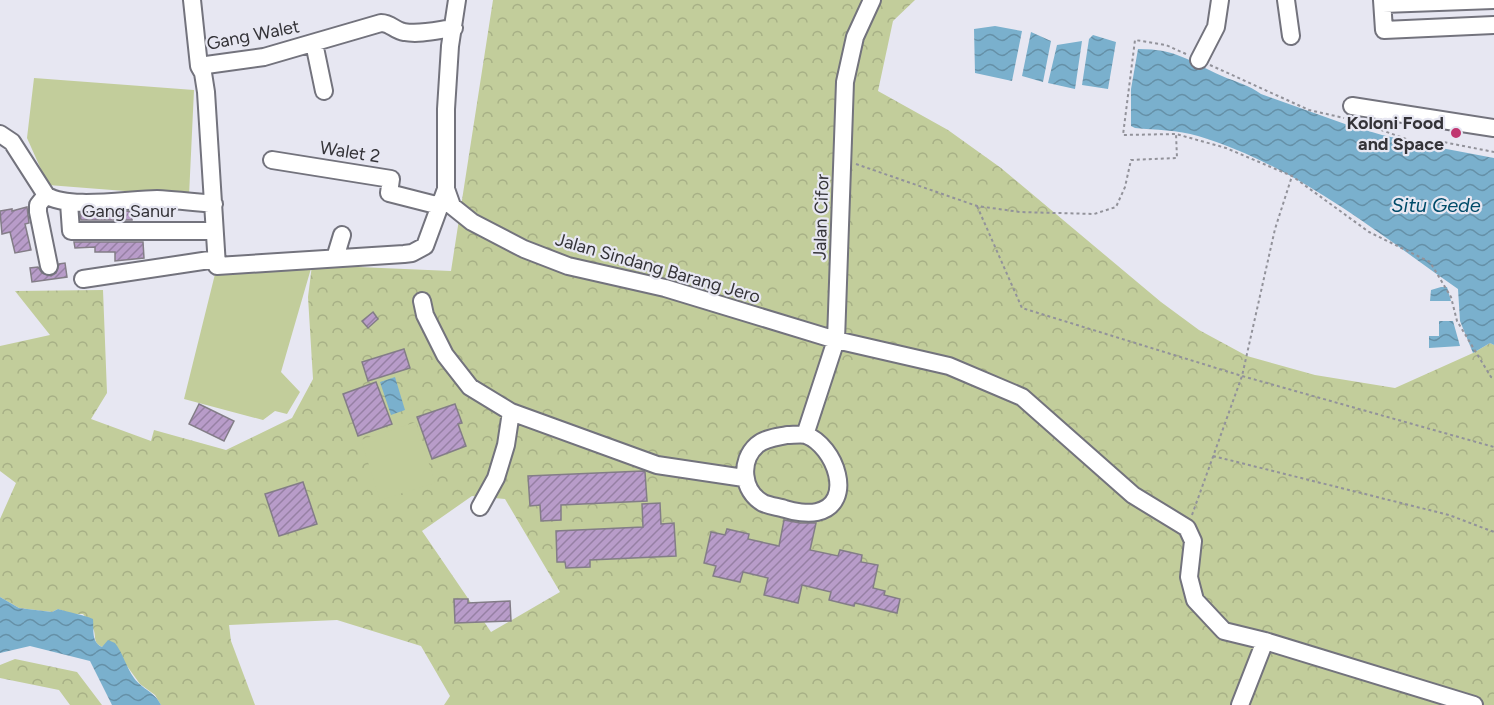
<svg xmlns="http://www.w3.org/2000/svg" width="1494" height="705" viewBox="0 0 1494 705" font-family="Figtree,sans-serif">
<defs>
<pattern id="forest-crowns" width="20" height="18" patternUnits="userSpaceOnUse" patternTransform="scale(1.5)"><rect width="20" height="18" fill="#c2cd9b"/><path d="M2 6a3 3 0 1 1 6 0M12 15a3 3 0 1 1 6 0" fill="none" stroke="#a7b086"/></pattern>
<pattern id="water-waves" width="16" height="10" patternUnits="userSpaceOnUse" patternTransform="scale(1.5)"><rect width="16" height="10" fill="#7ab0cd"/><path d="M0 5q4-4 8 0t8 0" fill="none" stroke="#6590a7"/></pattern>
<pattern id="building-hatch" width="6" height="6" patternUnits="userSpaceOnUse" patternTransform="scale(1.5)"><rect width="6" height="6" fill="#b89cc9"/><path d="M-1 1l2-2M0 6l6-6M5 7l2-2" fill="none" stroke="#9680a4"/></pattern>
</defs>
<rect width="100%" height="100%" fill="#e7e7f2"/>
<path fill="url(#forest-crowns)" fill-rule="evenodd" d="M493 0H915L893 21 878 91 948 130 1001 168 1161 302 1199 330 1247 356 1315 375 1395 388 1473 353 1490 343 1494 345V705H444L450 696 421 646 337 620 229 625 231 641 255 705H161L155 695 140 684 127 666 106 644 102 647C92 642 97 637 93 628 91 623 86 618 83 614H73L58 609 52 612 19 608 0 597V519L16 483 0 471V346L50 335 15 291 103 290 107 393 91 419 151 441 154 430 226 450 292 418 313 379 308 297 312 265 451 271ZM472 496 505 499 560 592 491 632 422 531Z
M15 659 77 672 102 705H70L59 690 0 678V665Z"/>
<path fill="#c2cd9b" d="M34 78 194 90 189 196 48 185 27 138Z
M312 265 281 372 300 392 287 414 275 411 263 420 184 399 217 266Z
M416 422 435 483 380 500 361 440Z"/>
<path fill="url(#water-waves)" d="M995 26 1022 31 1012 81 975 73 974 29Z
M1031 32 1051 41 1043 82 1022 76Z
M1093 35 1116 42 1108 89 1082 85 1089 39Z
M1082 41 1075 89 1048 83 1057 45Z
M1138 49C1178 49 1188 61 1222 76 1236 82 1249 85 1261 94L1345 124 1382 135 1436 147 1494 158V345L1490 343 1473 353 1460 321 1458 289C1376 232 1295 165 1198 136 1178 130 1155 130 1135 128L1131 126V89Z
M1441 287H1447L1451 301H1430L1431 290Z
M1439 321H1453L1460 346 1429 348V336H1439Z
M395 377 405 410 391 415 380 382Z
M0 597 19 608 52 612 58 609C70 613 82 614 93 619 94 630 91 642 102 647L108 640 115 643C123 653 126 667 134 678 143 690 154 691 161 705H112L90 661 30 646 0 653Z"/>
<path fill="url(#building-hatch)" stroke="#837d87" stroke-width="1.5" d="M27 207 29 223 25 224 31 250 15 253 10 232 2 234 0 211 12 209V211Z
M132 211V220H81L80 213Z
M74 242H143L144 258 115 261V252H95V247L75 248Z
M65 263 67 277 32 282 30 268 38 267 42 273 51 276 56 273 59 264Z
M373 312 378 319 368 328 362 321Z
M404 349 410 368 368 381 362 362Z
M376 382 392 424 358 436 343 394Z
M199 404 234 421 224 441 189 424Z
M455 404 462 423 458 424 466 446 432 459 417 417Z
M643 471 645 472 647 501 561 505V520L541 521 540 505 530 506 528 476Z
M303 482 317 524 279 536 265 494Z
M660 503 661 524 674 523 676 556 590 560V567L566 568 565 562H557L556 531 643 527 642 504Z
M784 520 800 523H816L810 550 838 556 840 550 862 555 861 562 878 565 873 588 885 591 884 595 900 599 897 613 855 603 854 606 829 600 831 592 802 585 798 603 764 595 768 578 743 572 740 582 713 576 716 566 704 563 711 532 725 535 727 529 749 534 748 539 779 546Z
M454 599H468V603L510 601 511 621 455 623Z"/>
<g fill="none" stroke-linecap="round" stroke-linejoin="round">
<defs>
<path id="minor" d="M192 0 199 66 203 73 206 92 217 266 404 254 412 253 425 246 446 189V109L450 46 457 0
M1286 0 1291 36
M1382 0 1384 30 1494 25
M1383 4 1494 0
M314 43 324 91
M1199 60 1216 27 1220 0
M199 66 264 57 381 23C391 23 395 31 404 32 420 35 438 30 454 28
M1352 106 1494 128
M0 134 12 142 46 195C68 210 129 199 157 199 176 200 195 202 214 204
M272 160 391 179 389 193 440 206
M446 189 452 206 472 222 524 249 568 266 665 288 836 340 949 366 1022 397 1133 495 1187 528 1193 541 1189 577 1195 600 1224 631 1265 641 1474 705
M46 195 38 205V212L49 266
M69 203 71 231H214
M335 258 342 235
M83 279 216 259
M422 301 425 315 445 355 470 387 511 412 657 465 744 478
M787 435C793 435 801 434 806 435 835 446 856 503 817 512 808 514 794 512 785 509 779 507 770 506 763 503 742 491 739 461 757 445 765 438 778 437 787 435Z
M805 435 836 340 845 82 855 37 872 0
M480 507 496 478 506 445 511 412
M1240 705 1265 641"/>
</defs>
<use href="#minor" stroke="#73737d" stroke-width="20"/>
<path stroke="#92929a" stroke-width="2" stroke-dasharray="3 3" stroke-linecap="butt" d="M1186 54 1166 45 1135 40 1123 135 1176 134 1226 148 1292 176 1369 232 1430 262 1451 297 1457 321 1491 377 1494 378
M1210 65 1309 110 1344 118
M1358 122 1418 143 1443 142 1494 152
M856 164 977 206 1020 212 1094 214 1116 207 1125 187 1131 160 1177 158 1176 134
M977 206 1022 308 1242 376 1494 447
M1213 456 1449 515 1494 532
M1192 515 1242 376 1275 229 1292 176"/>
<use href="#minor" stroke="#fff" stroke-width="16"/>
</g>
<circle fill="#c03670" stroke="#e7e7f2" stroke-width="2" cx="1456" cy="133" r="6"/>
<g text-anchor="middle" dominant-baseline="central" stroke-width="4.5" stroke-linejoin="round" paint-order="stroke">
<g font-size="18" fill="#343338" stroke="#e7e7f2">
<text transform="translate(253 35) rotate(-11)">Gang Walet</text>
<text transform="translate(350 152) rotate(9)">Walet 2</text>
<text x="129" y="211">Gang Sanur</text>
<text transform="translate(821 217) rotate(-88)">Jalan Cifor</text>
<text transform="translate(658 268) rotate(16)">Jalan Sindang Barang Jero</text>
</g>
<g font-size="18" font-weight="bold" fill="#343338" stroke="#e7e7f2" text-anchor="end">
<text x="1444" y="123">Koloni Food<tspan x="1444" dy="21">and Space</tspan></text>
</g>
<g font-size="20" font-style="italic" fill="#004b69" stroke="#e7e7f2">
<text x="1436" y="205">Situ Gede</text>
</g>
</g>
</svg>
